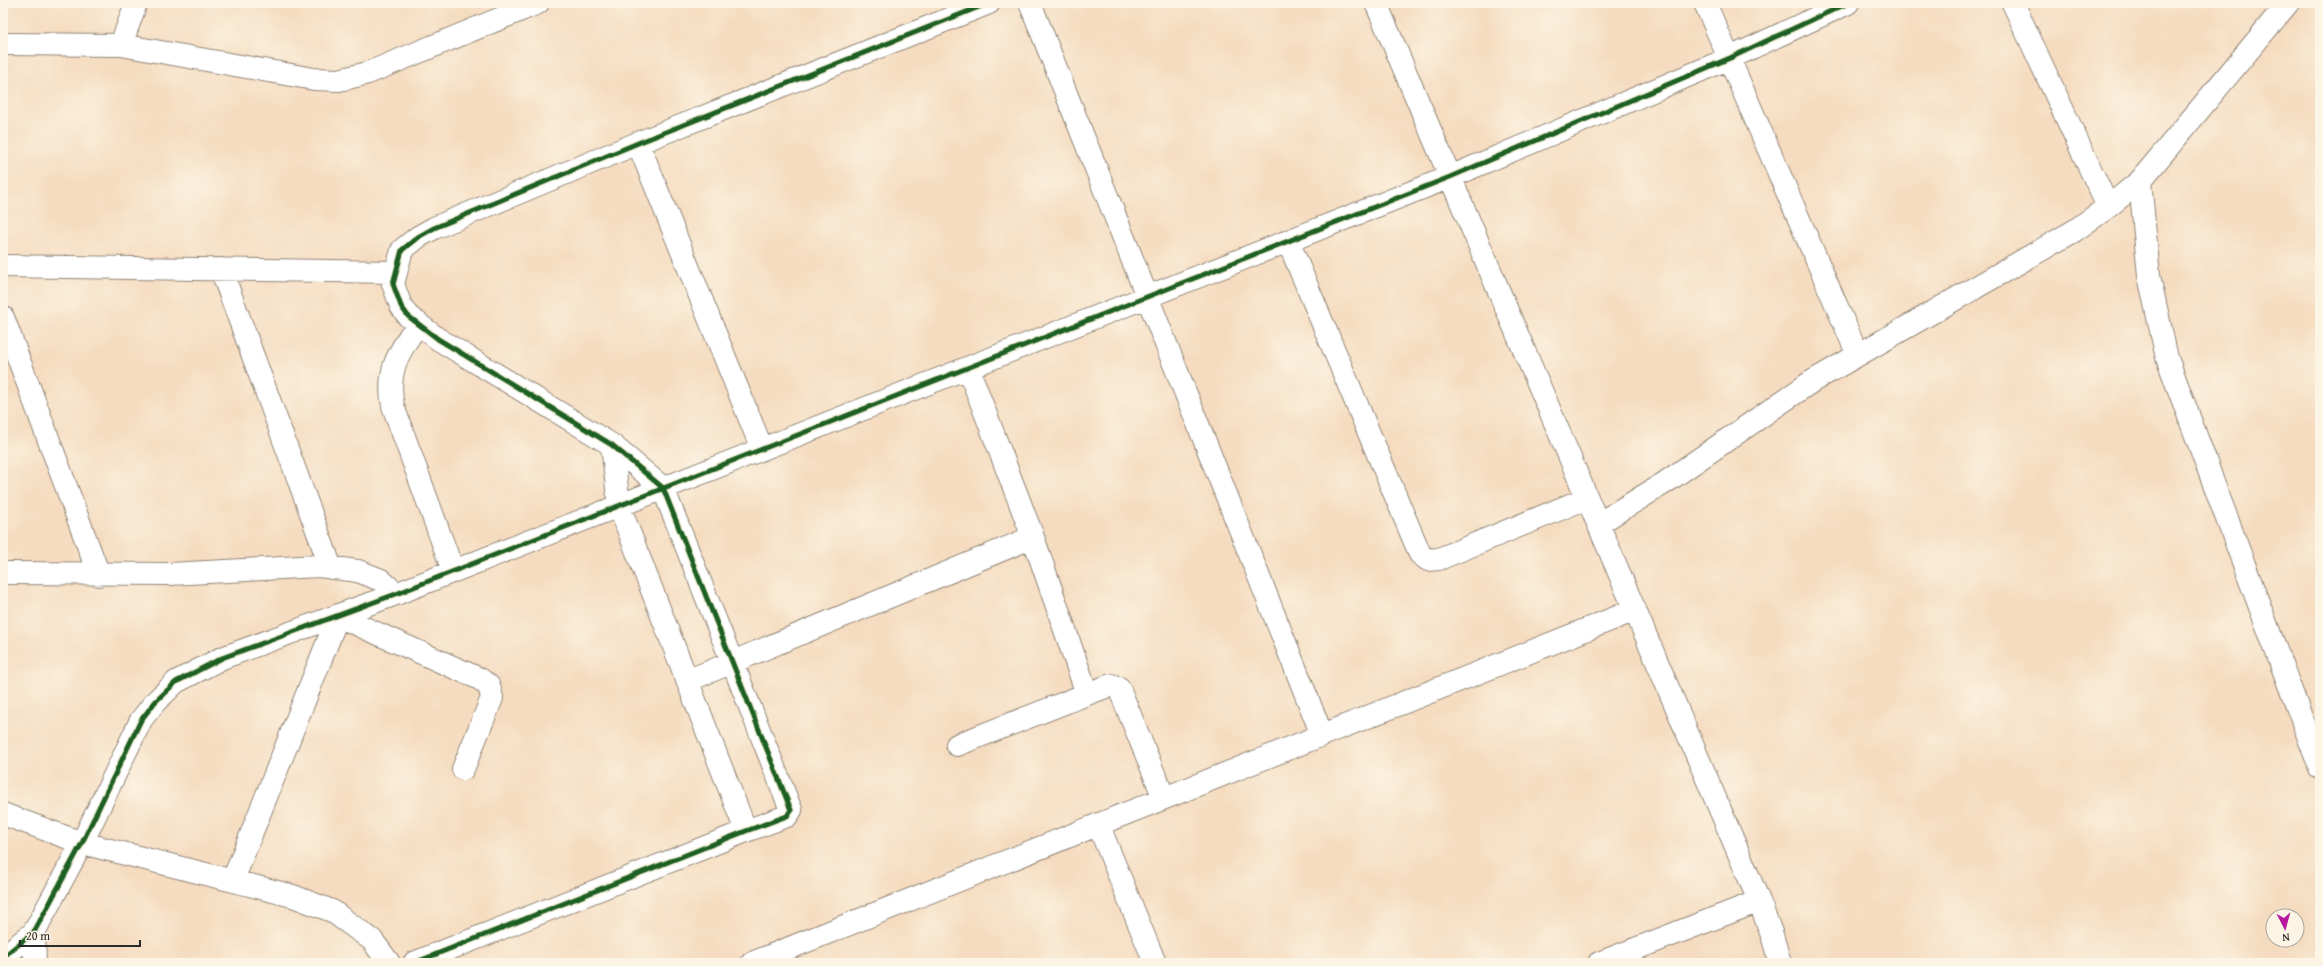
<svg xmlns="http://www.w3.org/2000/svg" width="2323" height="966" viewBox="0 0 2323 966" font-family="'Gentium Book Plus',serif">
<rect width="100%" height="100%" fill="#fcf5e5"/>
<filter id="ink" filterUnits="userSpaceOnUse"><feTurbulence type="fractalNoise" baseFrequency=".025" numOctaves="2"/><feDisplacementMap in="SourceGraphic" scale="8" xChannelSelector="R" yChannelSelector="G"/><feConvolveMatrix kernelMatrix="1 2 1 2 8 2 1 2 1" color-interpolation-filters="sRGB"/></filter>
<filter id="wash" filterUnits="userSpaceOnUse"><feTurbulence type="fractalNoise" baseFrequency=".012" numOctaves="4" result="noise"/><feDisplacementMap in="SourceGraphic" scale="16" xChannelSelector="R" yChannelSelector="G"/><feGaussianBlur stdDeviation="0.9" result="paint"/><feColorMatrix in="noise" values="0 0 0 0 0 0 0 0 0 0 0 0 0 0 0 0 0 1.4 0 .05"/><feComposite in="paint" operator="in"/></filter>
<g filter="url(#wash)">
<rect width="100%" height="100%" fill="#f5dcc0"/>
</g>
<g filter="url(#ink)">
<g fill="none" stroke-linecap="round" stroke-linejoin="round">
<defs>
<path id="minor" d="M1030 3 1322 735
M1376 3 1759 901 1772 935 1780 963
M1705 3 1858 355
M2013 3 2108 207
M3 44 121 45 314 79 339 80 368 73 538 3
M121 45 136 3
M638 143 762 449
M1288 241 1420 554 1428 560 1439 559 1587 498
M3 266 395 272
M221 269 331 568
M3 317 99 575
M418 323C399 352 386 370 393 406L453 571
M968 368 1033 537 1087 694 1111 685 1119 688 1164 798
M612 445 619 506 746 831
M1598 524 1666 482 1811 382 2074 231 2108 207 2140 181
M3 573 170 574 319 566 358 571 381 580 396 594
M687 681 1033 537
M957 745 1087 694
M3 814 82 843 293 896 332 911 372 940 389 963
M1098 824 1155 963
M233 880 338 616 480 679 489 686 492 698 463 769
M34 932 35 963
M3 957 34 932 82 843 141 720 155 702 176 682 222 658 396 594 1450 177 1730 58 1848 3
M414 963 746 831 787 816 791 810 663 488 612 445 438 339 408 316 401 306 393 284 402 250 418 237 434 228 638 143 989 3
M752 963 1635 610
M1599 963 1759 901"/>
<path id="secondary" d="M2288 3 2140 181 2149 276 2167 358 2320 768"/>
</defs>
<use href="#minor" stroke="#908476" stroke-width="24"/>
<use href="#secondary" stroke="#908476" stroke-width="24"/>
<use href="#minor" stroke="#fff" stroke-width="22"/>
<use href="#secondary" stroke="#fff" stroke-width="22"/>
<defs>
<path id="cycleway" d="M3 957 34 932 82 843 141 720 155 702 176 682 222 658 396 594 1450 177 1730 58 1848 3
M414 963 746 831 787 816 791 810 663 488 612 445 438 339 408 316 401 306 393 284 402 250 418 237 434 228 638 143 989 3"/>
</defs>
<use href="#cycleway" stroke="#fcf5e5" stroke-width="8"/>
<use href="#cycleway" stroke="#1b5e20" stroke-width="5"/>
</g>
</g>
<rect width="2323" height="966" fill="none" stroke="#fcf5e5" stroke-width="16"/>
<g transform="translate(2285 928) rotate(174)"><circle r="19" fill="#fcf5e5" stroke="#a8a49b"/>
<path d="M0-3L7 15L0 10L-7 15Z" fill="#b5179e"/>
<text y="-6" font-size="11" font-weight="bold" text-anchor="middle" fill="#2b2b2b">N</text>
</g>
<path d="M20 940v6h120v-6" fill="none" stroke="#2b2b2b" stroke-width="2"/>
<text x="26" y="940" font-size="12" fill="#2b2b2b" stroke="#fcf5e5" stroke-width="3" paint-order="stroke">20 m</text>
</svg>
